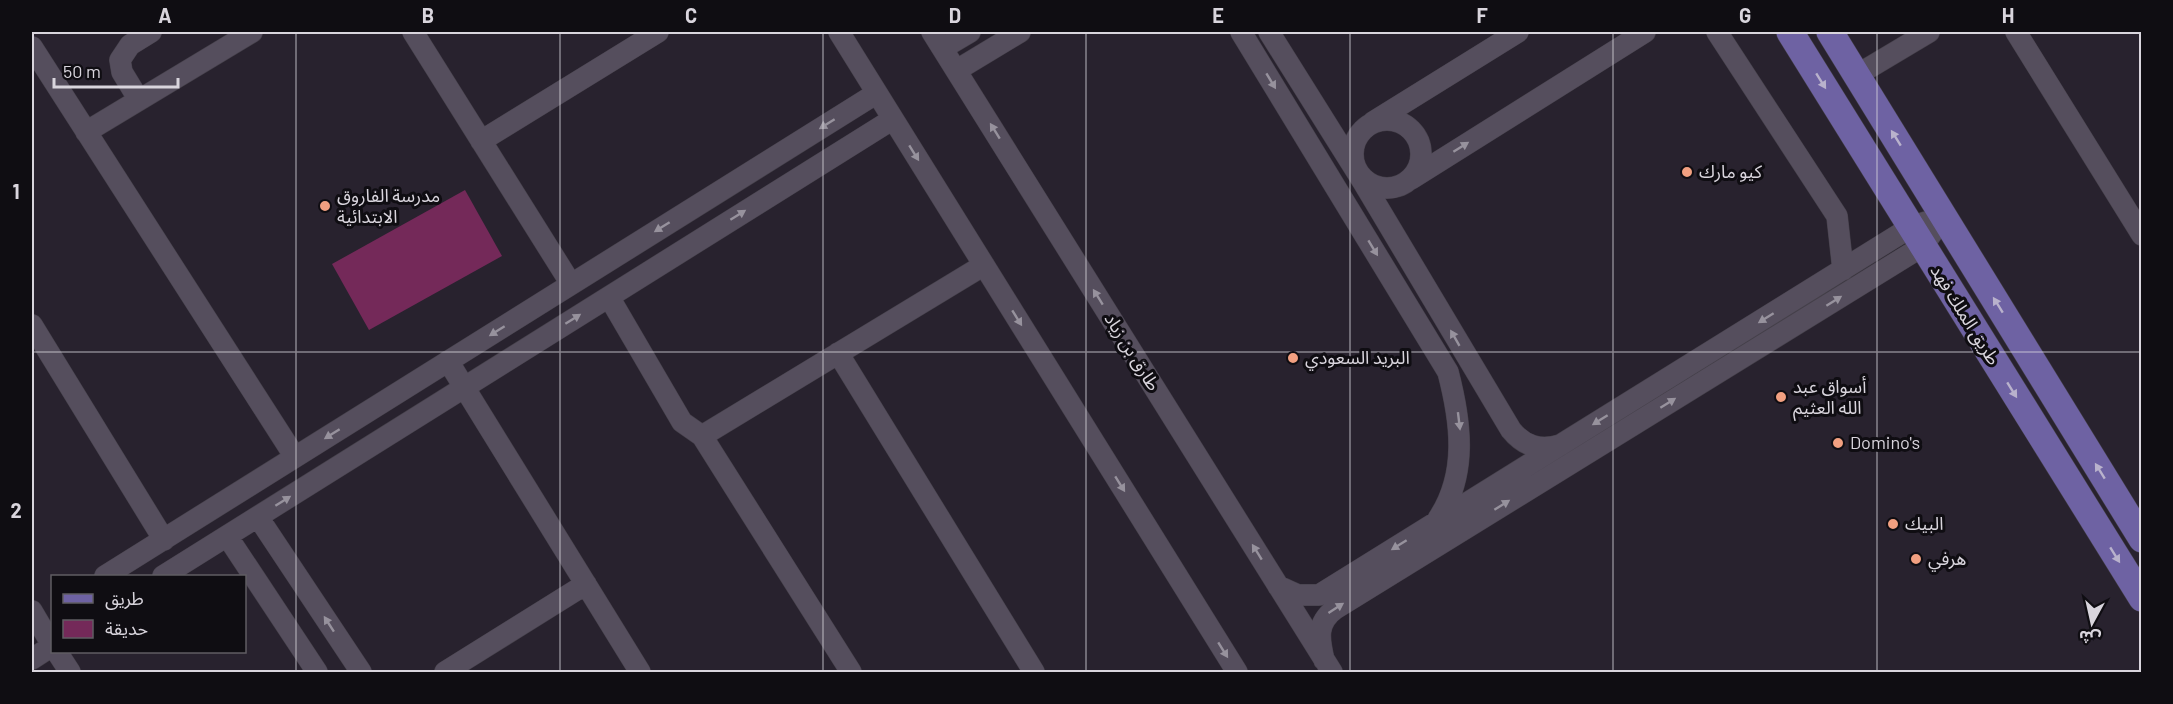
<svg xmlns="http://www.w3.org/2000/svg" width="2173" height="704" font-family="Barlow,'Noto Sans Arabic',sans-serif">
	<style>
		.green { fill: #742959 }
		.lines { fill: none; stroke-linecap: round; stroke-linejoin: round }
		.minor-casing { stroke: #45404a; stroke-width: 22 }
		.major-casing { stroke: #45404a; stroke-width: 28 }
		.minor { stroke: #554e5d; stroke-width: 21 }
		.major { stroke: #6e62a3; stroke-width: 27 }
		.oneway { fill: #97929d }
		.oneway2 { fill: #b9b2cc }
		.grid { fill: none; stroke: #d9d5dd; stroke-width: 1.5; stroke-opacity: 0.55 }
		.poi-dot { fill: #f2a081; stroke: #0f0d12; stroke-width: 2 }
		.labels { text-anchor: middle; stroke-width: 6; stroke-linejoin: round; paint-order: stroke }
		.poi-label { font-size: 18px; fill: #d9d5dd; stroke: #0f0d12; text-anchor: start }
		.street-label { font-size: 18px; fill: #d9d5dd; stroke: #0f0d12 }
		.neatline { fill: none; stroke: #d9d5dd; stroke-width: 2 }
		.grid-label { font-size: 20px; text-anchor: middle; font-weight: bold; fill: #d9d5dd }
	</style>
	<rect width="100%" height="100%" fill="#28222e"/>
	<!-- green -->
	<path class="green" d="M465,190L502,256L369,330L332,264Z"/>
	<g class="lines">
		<defs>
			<path id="minor" d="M413,32L571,284
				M839,32L1237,672
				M932,32L1332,672
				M1241,32L1448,372C1461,422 1468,474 1438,519
				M1269,32L1363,182L1511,430C1524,446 1540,451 1560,445
				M1717,32L1837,216L1843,270
				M2016,32L2142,235
				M32,47L295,457
				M943,48L970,32
				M957,70L1020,32
				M1857,75L1929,32
				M139,100L122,72L120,60L130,45L151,32
				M1353 154a34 34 0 1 1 68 0a34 34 0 1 1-68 0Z
				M1373,122L1518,32
				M86,132L252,32
				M481,141L658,32
				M1411,179L1645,32
				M609,297L682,422L702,436
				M32,325L164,540
				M838,353L1034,672
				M448,361L640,672
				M258,517L361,672
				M227,536L317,672
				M105,576L877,93
				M163,576L893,119
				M1278,586L1298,595H1319L1911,227L1926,222
				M32,611L52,645
				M57,652L70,672
				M32,659L52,646
				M1324,660C1319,639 1316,623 1335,609L1923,246L1944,216
				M445,672L586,584
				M851,672L702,436L984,265"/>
			<path id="major" d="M1790,32L2142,598
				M1830,32L2142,539"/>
		</defs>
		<!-- minor casing -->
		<use href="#minor" class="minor-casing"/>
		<!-- major casing -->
		<use href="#major" class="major-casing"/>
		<!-- minor -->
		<use href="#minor" class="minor"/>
		<!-- major -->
		<use href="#major" class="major"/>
	</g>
	<!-- one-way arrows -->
	<defs><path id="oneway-solid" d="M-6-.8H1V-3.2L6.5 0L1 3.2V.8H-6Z" transform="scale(1.5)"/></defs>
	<g class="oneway">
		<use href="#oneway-solid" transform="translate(1271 81) rotate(59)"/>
		<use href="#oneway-solid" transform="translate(827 124) rotate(148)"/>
		<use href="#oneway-solid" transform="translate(995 131) rotate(-122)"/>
		<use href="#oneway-solid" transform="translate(1461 147) rotate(-32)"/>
		<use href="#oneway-solid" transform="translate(914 153) rotate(58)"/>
		<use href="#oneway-solid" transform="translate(738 215) rotate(-32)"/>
		<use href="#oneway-solid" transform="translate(662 227) rotate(148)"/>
		<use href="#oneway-solid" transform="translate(1373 248) rotate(59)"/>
		<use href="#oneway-solid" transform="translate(1098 297) rotate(-122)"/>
		<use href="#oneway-solid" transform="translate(1834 301) rotate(-32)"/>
		<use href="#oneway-solid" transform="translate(1017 318) rotate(58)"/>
		<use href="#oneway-solid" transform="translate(1766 318) rotate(148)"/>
		<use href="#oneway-solid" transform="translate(573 319) rotate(-32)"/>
		<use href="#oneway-solid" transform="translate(497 331) rotate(148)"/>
		<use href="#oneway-solid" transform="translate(1455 338) rotate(-120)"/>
		<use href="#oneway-solid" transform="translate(1668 403) rotate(-32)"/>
		<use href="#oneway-solid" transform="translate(1600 420) rotate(148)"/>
		<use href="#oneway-solid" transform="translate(1459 421) rotate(83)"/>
		<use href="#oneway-solid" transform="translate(332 434) rotate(148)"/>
		<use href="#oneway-solid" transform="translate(1120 484) rotate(58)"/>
		<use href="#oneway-solid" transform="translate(283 501) rotate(-32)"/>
		<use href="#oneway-solid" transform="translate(1502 505) rotate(-32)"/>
		<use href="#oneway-solid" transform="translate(1399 545) rotate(148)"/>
		<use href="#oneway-solid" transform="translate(1257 552) rotate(-122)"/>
		<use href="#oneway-solid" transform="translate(1336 608) rotate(-33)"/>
		<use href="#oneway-solid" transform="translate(329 624) rotate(-123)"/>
		<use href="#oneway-solid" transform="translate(1223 650) rotate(58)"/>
	</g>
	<g class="oneway2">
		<use href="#oneway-solid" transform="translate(1821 81) rotate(58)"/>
		<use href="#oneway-solid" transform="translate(1896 138) rotate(-122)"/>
		<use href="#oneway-solid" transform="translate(1998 305) rotate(-122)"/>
		<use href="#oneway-solid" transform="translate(2012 390) rotate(58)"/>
		<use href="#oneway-solid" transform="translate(2100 471) rotate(-122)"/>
		<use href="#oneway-solid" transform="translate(2115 555) rotate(58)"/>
	</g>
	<!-- grid -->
	<path class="grid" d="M296,32V672M560,32V672M823,32V672M1086,32V672M1350,32V672M1613,32V672M1877,32V672M32,352H2142"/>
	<!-- markers -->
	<g class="poi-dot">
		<circle cx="1687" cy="172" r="6"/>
		<circle cx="325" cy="206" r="6"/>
		<circle cx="1293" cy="358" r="6"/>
		<circle cx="1781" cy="397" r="6"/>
		<circle cx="1838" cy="443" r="6"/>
		<circle cx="1893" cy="524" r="6"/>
		<circle cx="1916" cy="559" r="6"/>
	</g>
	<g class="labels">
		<!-- poi labels -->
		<g class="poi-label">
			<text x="1699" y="178">كيو مارك</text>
			<text x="337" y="202">مدرسة الفاروق<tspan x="337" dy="21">الابتدائية</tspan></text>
			<text x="1305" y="364">البريد السعودي</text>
			<text x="1793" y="393">أسواق عبد<tspan x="1793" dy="21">الله العثيم</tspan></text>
			<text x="1850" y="449">Domino's</text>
			<text x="1905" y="530">البيك</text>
			<text x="1928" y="565">هرفي</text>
		</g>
		<!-- street labels -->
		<g class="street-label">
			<text transform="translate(1965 315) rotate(58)" y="6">طريق الملك فهد</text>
			<text transform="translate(1132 352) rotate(58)" y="6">طارق بن زياد</text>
		</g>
	</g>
	<!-- border -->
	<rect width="2173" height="704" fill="none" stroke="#0f0d12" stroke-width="66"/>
	<!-- legend -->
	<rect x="51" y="575" width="195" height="78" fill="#0f0d12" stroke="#605d63" stroke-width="1.5"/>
	<rect x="63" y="594" width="30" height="9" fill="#6e62a3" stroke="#605d63" stroke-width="1.5"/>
	<text x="105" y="605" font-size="18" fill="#d9d5dd">طريق</text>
	<rect x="63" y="620" width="30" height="18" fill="#742959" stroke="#605d63" stroke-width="1.5"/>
	<text x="105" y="635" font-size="18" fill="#d9d5dd">حديقة</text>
	<!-- north arrow -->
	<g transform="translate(2092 623) rotate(188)" stroke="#0f0d12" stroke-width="4.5" paint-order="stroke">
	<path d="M0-4.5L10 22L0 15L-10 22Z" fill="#d9d5dd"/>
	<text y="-9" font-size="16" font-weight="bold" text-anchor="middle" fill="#d9d5dd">ش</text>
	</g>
	<!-- scale -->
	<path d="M54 78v9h124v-9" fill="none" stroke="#d9d5dd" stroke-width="3"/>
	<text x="63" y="78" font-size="18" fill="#d9d5dd" stroke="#0f0d12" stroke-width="4.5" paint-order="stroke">50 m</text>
	<rect x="33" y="33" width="2107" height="638" class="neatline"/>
	<g class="grid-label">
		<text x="165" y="23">A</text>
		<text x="428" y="23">B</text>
		<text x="691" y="23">C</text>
		<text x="955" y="23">D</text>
		<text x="1218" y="23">E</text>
		<text x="1482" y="23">F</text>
		<text x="1745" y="23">G</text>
		<text x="2008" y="23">H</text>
		<text x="16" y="199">1</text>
		<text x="16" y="518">2</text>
	</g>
</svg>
